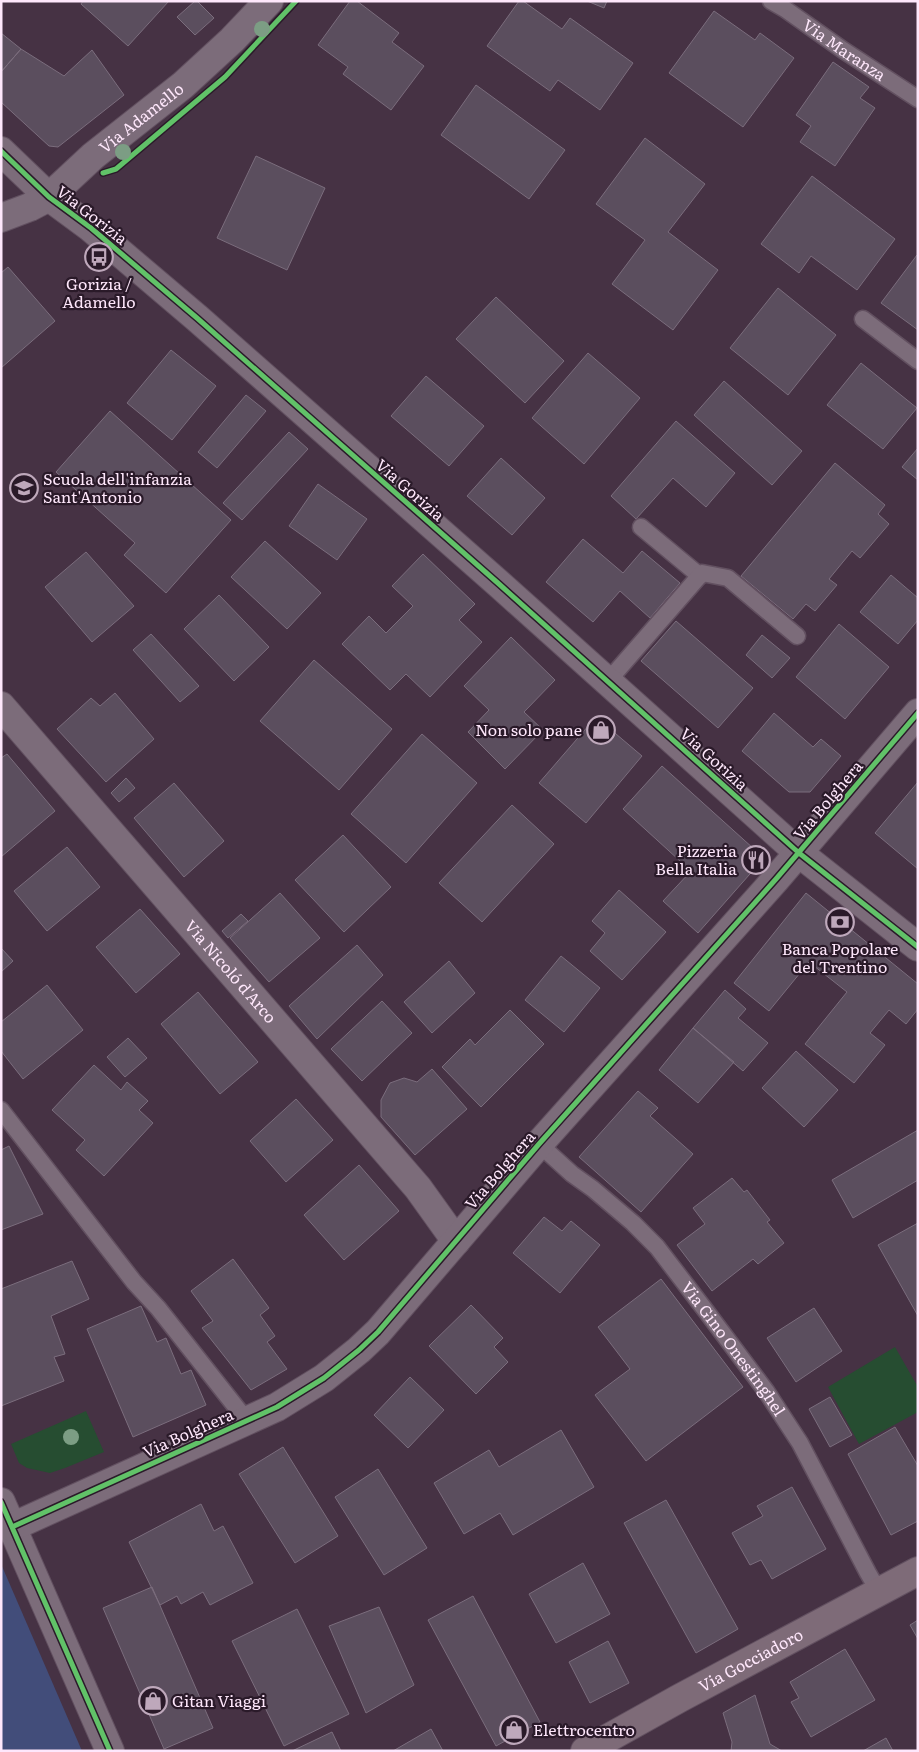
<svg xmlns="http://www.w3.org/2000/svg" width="919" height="1752" font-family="Literata,serif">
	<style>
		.green { fill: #264d31 }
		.water { fill: #424d7a }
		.building { fill: #5b4e5e; stroke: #7b6d7d }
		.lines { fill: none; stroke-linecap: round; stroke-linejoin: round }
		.lane-casing { stroke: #625060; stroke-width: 19 }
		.street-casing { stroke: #625060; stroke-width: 30 }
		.secondary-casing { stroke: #625060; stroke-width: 30 }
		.lane { stroke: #7c6c7a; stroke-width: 16 }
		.street { stroke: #7c6c7a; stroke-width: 28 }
		.secondary { stroke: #7e6b78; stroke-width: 28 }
		.cycleway-casing { stroke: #2a1a29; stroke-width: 8 }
		.cycleway { stroke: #61c268; stroke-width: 5 }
		.tree { fill: #7c9d84 }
		.labels { text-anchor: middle; stroke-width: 4.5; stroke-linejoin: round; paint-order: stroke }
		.street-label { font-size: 16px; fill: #fee7fb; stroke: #2a1a29 }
		.poi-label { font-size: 16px; fill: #fee7fb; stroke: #2a1a29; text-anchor: start }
	</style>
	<rect width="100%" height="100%" fill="#463244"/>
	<!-- green -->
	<path class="green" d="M895,1347L918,1387V1412L859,1444L828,1387Z
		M86,1411L104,1452L65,1468L50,1473L27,1468L19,1463L11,1444Z"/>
	<!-- water -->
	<path class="water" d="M1,1564L82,1751H1Z"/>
	<!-- building -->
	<path class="building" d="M83,1H169L128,46L81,4Z
		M195,1H197L214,18L195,35L177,17Z
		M350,1H357L399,33L392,42L424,66L391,110L343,74L348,67L318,45Z
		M519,1H523L562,29L570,18L633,63L600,110L558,80L550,91L487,46Z
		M587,1H607L604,8Z
		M714,11L755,40L760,33L794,58L743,127L669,73Z
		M1,33L21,49L1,72Z
		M21,49L64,76L92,50L124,95L58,147L49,146L1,102V72Z
		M833,62L869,87L860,98L875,108L835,166L800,142L811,126L796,115Z
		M476,85L565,150L529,199L441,135Z
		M645,138L705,184L668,232L718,270L673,330L612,284L645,240L596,204Z
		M256,156L325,188L287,270L217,238Z
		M812,176L895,239L857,290L811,256L799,273L761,244Z
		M917,255H918V330L881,303Z
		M8,267L55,321L1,368V273Z
		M778,288L836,335L788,395L730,348Z
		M496,297L564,361L525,403L456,339Z
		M171,350L216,386L172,440L127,403Z
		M588,353L640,398L584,464L532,418Z
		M861,363L917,408L883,449L827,405Z
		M426,376L484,426L449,466L391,416Z
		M724,381L802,451L772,485L694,415Z
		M246,395L266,411L217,468L198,452Z
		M110,411L231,520L166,593L124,555L135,543L56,472Z
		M676,421L735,473L706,507L673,478L636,519L611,496Z
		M289,432L308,449L242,520L223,503Z
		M918,448V480L902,467Z
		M501,458L545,498L512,535L467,496Z
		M835,463L885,505L878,514L889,524L860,558L852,551L829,579L837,585L815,611L806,604L793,619L741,576Z
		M318,484L367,519L337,560L289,526Z
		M583,539L623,573L642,551L680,583L650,618L620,591L593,622L546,582Z
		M265,541L321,593L287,629L231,577Z
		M86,552L134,606L92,642L45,587Z
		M423,554L475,604L459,620L482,642L430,697L406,674L390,690L342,644L369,616L386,633L413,606L392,586Z
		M891,575L918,598V620L898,644L860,612Z
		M219,595L269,647L234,681L184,629Z
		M676,621L753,688L718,728L641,661Z
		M839,624L889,667L845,719L796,677Z
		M151,634L199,686L180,702L133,650Z
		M762,635L790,658L772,678L746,655Z
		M511,637L555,680L524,712L543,730L505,769L468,732L489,710L464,686Z
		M314,660L392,729L339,790L260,721Z
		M115,693L154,739L106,782L57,729L91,698L100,706Z
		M774,713L813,747L821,739L841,756L810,792H789L742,751Z
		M596,717L642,756L586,823L539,783Z
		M422,734L477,783L406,863L351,814Z
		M7,754L55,811L1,857V758Z
		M662,766L764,858L698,933L663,901L691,871L623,809Z
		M126,778L135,788L119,802L111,793Z
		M918,782V869L875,833Z
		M174,783L224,841L184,877L134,818Z
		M512,805L554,844L482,922L439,883Z
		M343,835L391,887L344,932L295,880Z
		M67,847L100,887L47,931L14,891Z
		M619,890L666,932L622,980L590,951L605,933L592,921Z
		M280,893L320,938L269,982L230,938Z
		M806,893L918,984V1009L906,1024L889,1010L870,1033L885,1045L854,1083L805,1044L847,992L809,962L769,1011L734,983Z
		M140,909L180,954L136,993L96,947Z
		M241,914L248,921L228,938L222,931Z
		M357,945L383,975L317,1039L289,1006Z
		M1,948L13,961L1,972Z
		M561,956L600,988L564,1032L525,1000Z
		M449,961L475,993L432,1033L404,1002Z
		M47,985L83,1030L23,1079L1,1051V1022Z
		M725,990L746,1009L738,1018L768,1043L743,1071L693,1028Z
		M198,992L258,1062L220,1094L161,1024Z
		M382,1001L412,1033L362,1081L331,1049Z
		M510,1010L544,1044L481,1107L442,1067L470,1039L475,1045Z
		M693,1028L734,1062L698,1103L659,1070Z
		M128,1038L147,1058L125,1077L107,1057Z
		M796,1051L838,1090L804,1127L762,1088Z
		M94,1065L121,1090L127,1082L148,1101L139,1110L153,1123L104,1176L76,1150L85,1140L52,1110Z
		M432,1069L467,1109L415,1155L381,1117V1100L390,1083L404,1078L417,1082Z
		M638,1091L658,1108L650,1116L693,1154L641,1212L579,1157Z
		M296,1099L333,1140L286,1182L250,1141Z
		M918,1130V1180L853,1218L832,1180Z
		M9,1146L43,1214L1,1230V1150Z
		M359,1165L399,1211L344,1260L304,1215Z
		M732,1178L744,1192L747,1190L770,1220L767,1222L784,1243L758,1264L753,1259L712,1291L677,1245L705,1224L693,1208Z
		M544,1217L562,1231L571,1221L600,1245L560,1293L513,1253Z
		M918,1223V1316L878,1245Z
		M233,1259L269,1308L260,1315L275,1336L267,1342L287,1369L251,1390L202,1328L213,1321L191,1291Z
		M72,1261L89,1299L51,1316L65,1354L54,1357L64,1381L1,1406V1289Z
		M661,1279L743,1387L646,1461L595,1395L630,1369L598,1327Z
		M471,1305L503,1338L494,1347L508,1362L476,1394L429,1346Z
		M141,1306L157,1342L166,1338L181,1374L191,1370L206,1405L133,1437L87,1329Z
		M814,1308L842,1351L796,1382L767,1338Z
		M410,1377L444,1410L408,1448L374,1415Z
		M830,1397L852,1435L830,1447L809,1409Z
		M895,1427L918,1466V1521L891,1535L848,1454Z
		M561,1430L594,1487L513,1535L500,1513L464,1534L434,1483L489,1450L499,1467Z
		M283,1447L338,1536L295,1563L239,1474Z
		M378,1469L427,1548L384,1575L335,1497Z
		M792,1487L826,1549L772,1579L761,1560L750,1565L732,1533L763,1516L757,1506Z
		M666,1500L738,1629L696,1653L624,1523Z
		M201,1504L214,1531L223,1526L253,1583L210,1605L203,1592L181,1604L177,1596L160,1605L129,1542Z
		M583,1563L610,1614L556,1643L529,1594Z
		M152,1587L213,1728L164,1749L103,1608Z
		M473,1596L540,1722L496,1746L428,1620Z
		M379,1607L414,1685L366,1713L329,1626Z
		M297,1609L349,1714L284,1746L232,1641Z
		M918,1620V1639L910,1625Z
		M608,1641L629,1683L590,1703L569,1662Z
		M845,1649L875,1700L811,1737L791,1702L799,1698L790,1682Z
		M755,1695L770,1744L782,1751H731L732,1742L723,1713Z
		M431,1729L443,1751H393Z
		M332,1732L341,1751H292Z
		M886,1738L893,1751H863Z"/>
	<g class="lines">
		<defs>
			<g id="lane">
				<path id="s1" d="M771,1L785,9L843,50L918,99"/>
				<path d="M863,319L918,361"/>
				<path d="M641,527L700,576"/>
				<path d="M608,681L702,573L728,578L797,636"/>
				<path d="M1,1110L134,1282L158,1308L247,1421"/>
				<path id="s2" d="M539,1144L572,1174L593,1189L633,1223L657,1247L706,1311L766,1391L800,1443L868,1573L879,1592"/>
			</g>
			<g id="street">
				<path d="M1,151L49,197L91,228L197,318L499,584L799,853L918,947"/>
				<path id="s3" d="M1,218L30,207L49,197L93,156L183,85L232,40L269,1"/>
				<path id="s4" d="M1,706L418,1188L456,1241"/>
				<path d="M1,1502L110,1751"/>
				<path d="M12,1527L277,1407L324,1378L359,1350L378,1332L539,1144L776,879L918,713"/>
			</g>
			<g id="secondary">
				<path id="s5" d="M585,1751L680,1698L918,1571"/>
			</g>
		</defs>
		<!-- lane casing -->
		<use href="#lane" class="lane-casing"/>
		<!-- street casing -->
		<use href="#street" class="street-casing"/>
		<!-- secondary casing -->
		<use href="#secondary" class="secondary-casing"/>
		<!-- lane -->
		<use href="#lane" class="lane"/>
		<!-- street -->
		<use href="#street" class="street"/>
		<!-- secondary -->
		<use href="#secondary" class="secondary"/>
		<defs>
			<path id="cycleway" d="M1,151L49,197L91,228L197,318L499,584L799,853L918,947
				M103,173L116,169L225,77L296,1
				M1,1502L110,1751
				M12,1527L277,1407L324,1378L359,1350L378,1332L539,1144L776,879L918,713"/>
		</defs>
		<!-- cycleway casing -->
		<use href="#cycleway" class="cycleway-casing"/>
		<!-- cycleway -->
		<use href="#cycleway" class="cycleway"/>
	</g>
	<!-- trees -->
	<g class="tree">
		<circle cx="262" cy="29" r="8"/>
		<circle cx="123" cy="152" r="8"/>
		<circle cx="71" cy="1437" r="8"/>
	</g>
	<!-- icons -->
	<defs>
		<symbol id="bus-ring" viewBox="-11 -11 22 22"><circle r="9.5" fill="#2a1a29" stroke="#bea8bb" stroke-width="1.5"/><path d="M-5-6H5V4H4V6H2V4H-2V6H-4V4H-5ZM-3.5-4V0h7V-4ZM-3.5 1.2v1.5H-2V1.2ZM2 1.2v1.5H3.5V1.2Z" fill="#bea8bb"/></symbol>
		<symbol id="school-ring" viewBox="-11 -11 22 22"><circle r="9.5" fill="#2a1a29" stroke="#bea8bb" stroke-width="1.5"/><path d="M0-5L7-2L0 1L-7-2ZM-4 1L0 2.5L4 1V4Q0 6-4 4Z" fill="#bea8bb"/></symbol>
		<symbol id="shop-ring" viewBox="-11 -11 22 22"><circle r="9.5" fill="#2a1a29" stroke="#bea8bb" stroke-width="1.5"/><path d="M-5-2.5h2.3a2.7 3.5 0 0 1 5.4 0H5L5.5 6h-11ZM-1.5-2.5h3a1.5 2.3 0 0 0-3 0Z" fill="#bea8bb"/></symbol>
		<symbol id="restaurant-ring" viewBox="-11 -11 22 22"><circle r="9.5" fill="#2a1a29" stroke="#bea8bb" stroke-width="1.5"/><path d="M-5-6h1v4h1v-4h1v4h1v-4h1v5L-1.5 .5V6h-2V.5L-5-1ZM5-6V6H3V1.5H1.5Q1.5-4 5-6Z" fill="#bea8bb"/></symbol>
		<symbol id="bank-ring" viewBox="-11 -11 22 22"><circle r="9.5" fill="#2a1a29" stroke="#bea8bb" stroke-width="1.5"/><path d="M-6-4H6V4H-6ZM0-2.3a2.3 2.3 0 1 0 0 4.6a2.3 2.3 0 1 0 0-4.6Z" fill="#bea8bb"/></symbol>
	</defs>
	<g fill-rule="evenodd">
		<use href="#bus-ring" x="83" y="241" width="32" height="32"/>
		<use href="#school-ring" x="8" y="472" width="32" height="32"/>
		<use href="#shop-ring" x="585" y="714" width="32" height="32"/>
		<use href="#restaurant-ring" x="740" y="844" width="32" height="32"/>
		<use href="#bank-ring" x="824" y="906" width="32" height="32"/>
		<use href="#shop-ring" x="137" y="1685" width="32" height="32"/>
		<use href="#shop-ring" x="498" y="1714" width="32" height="32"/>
	</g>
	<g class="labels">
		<!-- street labels -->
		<g class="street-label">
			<text dy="6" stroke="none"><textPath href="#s1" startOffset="88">Via Maranza</textPath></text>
			<text dy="6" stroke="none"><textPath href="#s3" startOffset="174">Via Adamello</textPath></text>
			<text transform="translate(92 215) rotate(38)" y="6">Via Gorizia</text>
			<text transform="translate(410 490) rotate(41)" y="6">Via Gorizia</text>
			<text transform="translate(714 759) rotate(42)" y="6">Via Gorizia</text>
			<text transform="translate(828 800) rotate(-50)" y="6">Via Bolghera</text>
			<text dy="6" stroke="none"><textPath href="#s4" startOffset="351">Via Nicoló d'Arco</textPath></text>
			<text transform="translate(500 1170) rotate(-49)" y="6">Via Bolghera</text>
			<text dy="6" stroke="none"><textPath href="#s2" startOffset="284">Via Gino Onestinghel</textPath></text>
			<text transform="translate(188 1433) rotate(-24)" y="6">Via Bolghera</text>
			<text dy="6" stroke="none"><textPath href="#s5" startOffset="189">Via Gocciadoro</textPath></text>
		</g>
		<!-- poi labels -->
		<g class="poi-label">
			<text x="99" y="290" text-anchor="middle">Gorizia /<tspan x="99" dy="18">Adamello</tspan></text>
			<text x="43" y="485">Scuola dell'infanzia<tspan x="43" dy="18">Sant'Antonio</tspan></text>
			<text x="582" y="736" text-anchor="end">Non solo pane</text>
			<text x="737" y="857" text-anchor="end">Pizzeria<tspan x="737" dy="18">Bella Italia</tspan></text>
			<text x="840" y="955" text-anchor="middle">Banca Popolare<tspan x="840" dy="18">del Trentino</tspan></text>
			<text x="172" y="1707">Gitan Viaggi</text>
			<text x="533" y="1736">Elettrocentro</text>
		</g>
	</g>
	<!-- border -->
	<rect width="919" height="1752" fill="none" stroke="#fee7fb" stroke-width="5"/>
</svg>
